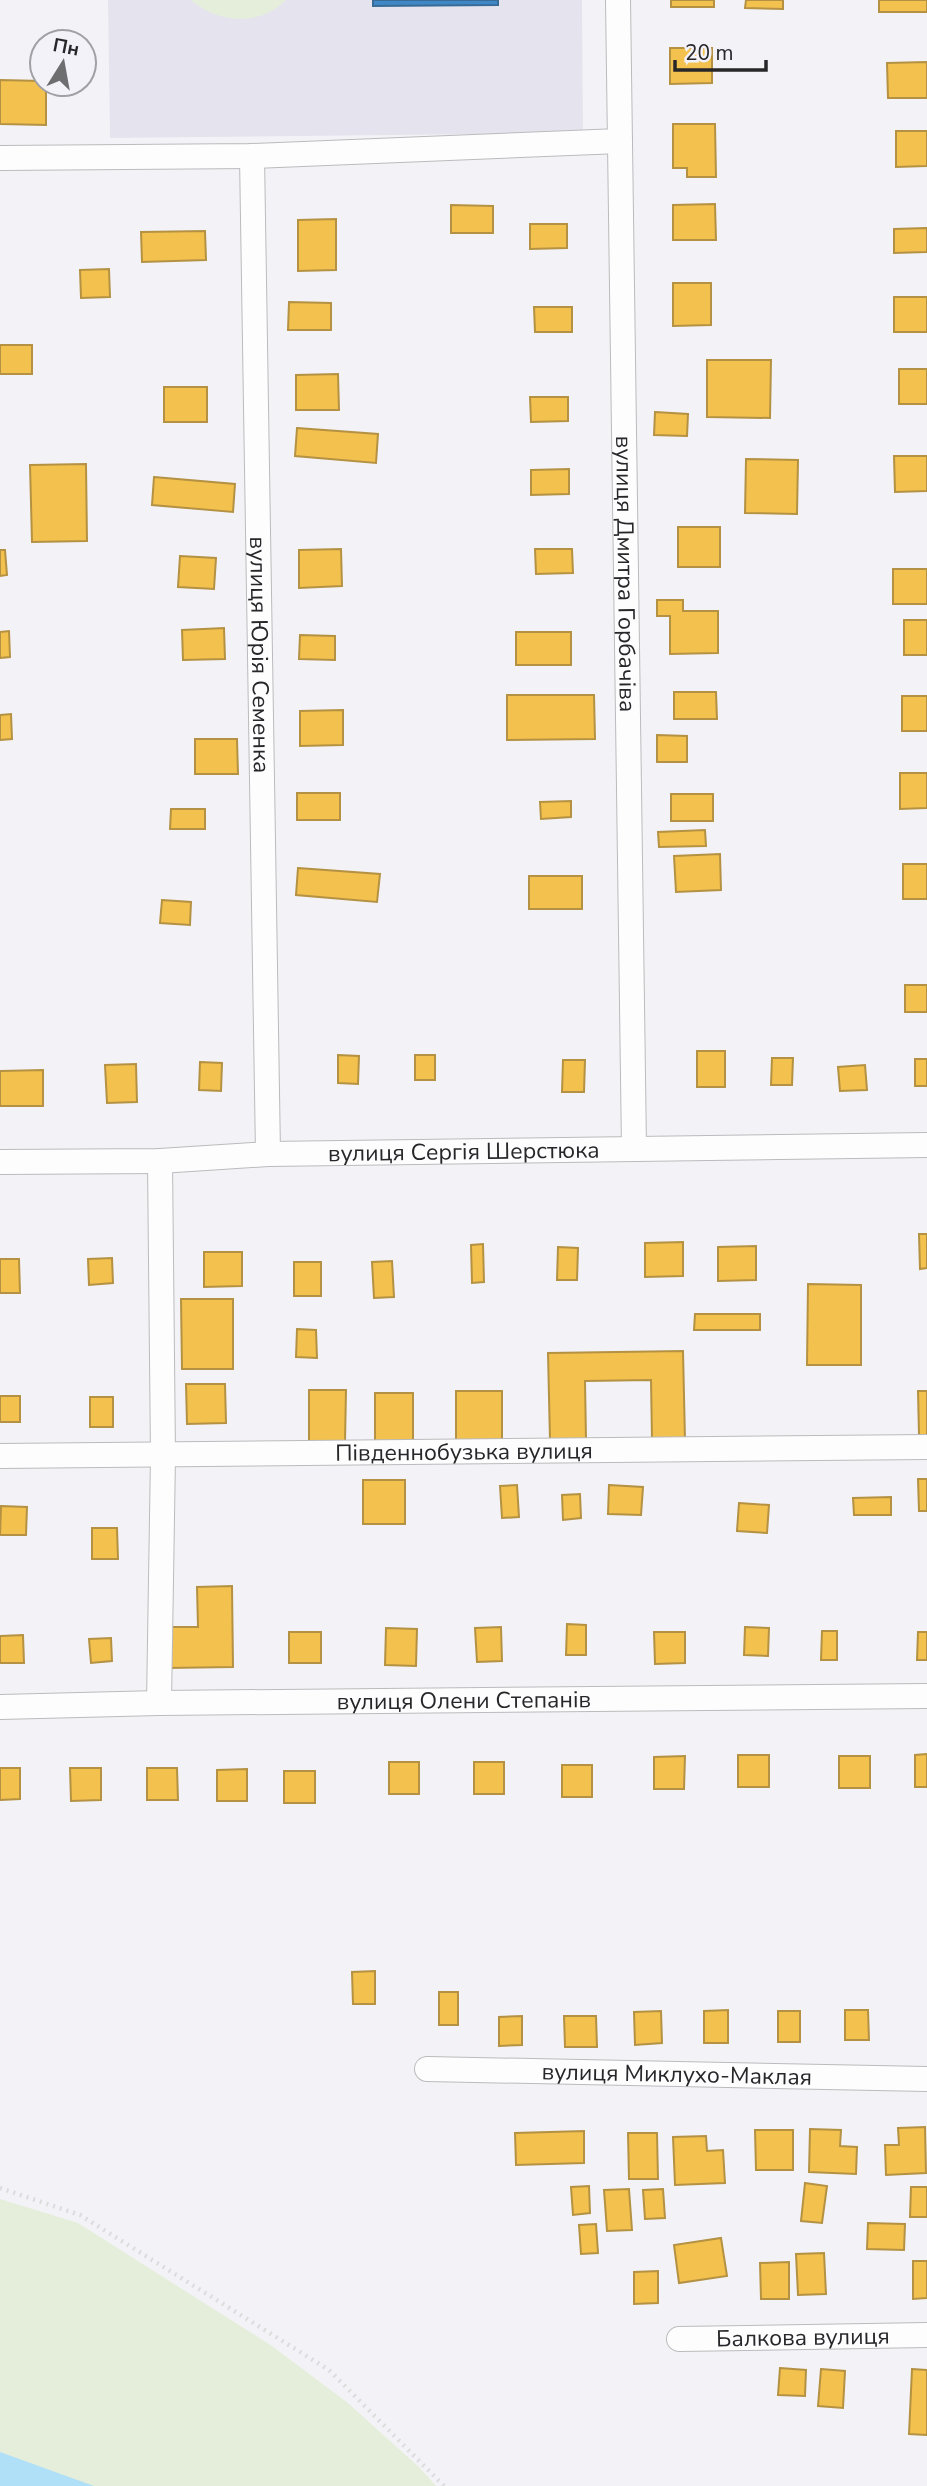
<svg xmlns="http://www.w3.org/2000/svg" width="927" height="2486" font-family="'Nunito Sans',sans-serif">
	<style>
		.built { fill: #e5e4ee }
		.green { fill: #e5eedb }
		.water { fill: #b0dff8 }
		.homes { fill: #f2c14e; stroke: #b59243; stroke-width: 2 }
		.schools { fill: #3f88c5; stroke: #386b96; stroke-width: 2 }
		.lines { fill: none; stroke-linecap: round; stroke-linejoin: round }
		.minor-casing { stroke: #bbbbbd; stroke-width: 26 }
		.path { stroke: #dcdcdd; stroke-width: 4.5; stroke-dasharray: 2 5; stroke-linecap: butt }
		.minor { stroke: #fdfdfe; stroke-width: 24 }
		.labels { text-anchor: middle; stroke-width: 7; stroke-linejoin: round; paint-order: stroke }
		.street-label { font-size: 23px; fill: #272629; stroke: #f2f2f8 }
	</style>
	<rect width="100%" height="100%" fill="#f3f3f7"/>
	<!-- built -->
	<path class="built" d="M108,0H582L583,133L110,138Z"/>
	<!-- green -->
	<path class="green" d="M191,0H286C260,26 219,24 191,0Z
		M0,2199L78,2223L272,2346L348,2403L420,2468L436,2486H0Z"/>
	<!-- water -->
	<path class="water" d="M0,2452L94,2486H0Z"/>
	<!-- homes -->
	<path class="homes" d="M671,0H714V7H671Z
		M746,0H783V9L745,8Z
		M879,0H927V12H879Z
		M670,48H712V83L670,84Z
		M927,62V98H888L887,63Z
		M0,80L42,81V84H46V125L0,124Z
		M673,124H715L716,177H687V168H673Z
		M896,131H927V166L896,167Z
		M715,204L716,240H673V205Z
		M451,205L493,206V233H451Z
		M336,219V270L298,271V220Z
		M530,224H567V248L530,249Z
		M927,228V252L894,253V229Z
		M205,231L206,260L142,262L141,232Z
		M109,269L110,297L81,298L80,270Z
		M673,283H711V325L673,326Z
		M894,297H927V332H894Z
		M289,302L331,303V330H288Z
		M534,307H572V332H535Z
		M0,345H32V374H0Z
		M707,360H771L770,418L707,417Z
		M899,369H927V404H899Z
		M338,374L339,410H296V375Z
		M164,387H207V422H164Z
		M530,397H568V421L531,422Z
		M655,412L688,414L687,436L654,435Z
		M297,428L378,434L376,463L295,456Z
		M894,456H927V491L895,492Z
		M746,459L798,460L797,514L745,513Z
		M86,464L87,541L32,542L30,465Z
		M569,469V494L531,495V470Z
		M154,477L235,484L233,512L152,505Z
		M678,527H720V567H678Z
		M341,549L342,586L299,588V550Z
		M535,549H572L573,573L536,574Z
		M0,550H5L7,575L0,576Z
		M180,556L216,558L214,589L178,587Z
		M893,569H927V604H893Z
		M657,600H683V611H718V653L670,654V616H657Z
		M904,620H927V655H904Z
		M224,628L225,659L183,660L182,630Z
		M9,631L10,657L0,658V632Z
		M516,632H571V665H516Z
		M300,635L335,636V660L299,659Z
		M674,692H716L717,719H674Z
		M507,695H594L595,739L507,740Z
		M902,696H927V731H902Z
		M343,710V745L300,746V711Z
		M11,714L12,739L0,740V715Z
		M657,735L687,736V762H657Z
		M195,739H237L238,774H195Z
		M900,773H927V808L900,809Z
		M297,793H340V820H297Z
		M671,794H713V821H671Z
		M571,801V817L541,819L540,802Z
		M171,809H205V829H170Z
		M705,830L706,846L659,847L658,832Z
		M720,854L721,890L676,892L674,856Z
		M903,864H927V899H903Z
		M298,868L380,874L377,902L296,895Z
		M529,876H582V909H529Z
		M162,900L191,902L190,925L160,923Z
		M905,985H927V1012H905Z
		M697,1051H725V1087H697Z
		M338,1055L359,1056L358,1084L338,1083Z
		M415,1055H435V1080H415Z
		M772,1058H793L792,1085H771Z
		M915,1059H927V1086H915Z
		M563,1060H585L584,1092H562Z
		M200,1062L222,1063L221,1091L199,1090Z
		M136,1064L137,1102L107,1103L105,1065Z
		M865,1065L867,1090L840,1091L838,1067Z
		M43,1070V1106H0V1071Z
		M919,1234H927V1268L920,1269Z
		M683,1242V1276L645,1277V1243Z
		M483,1244L484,1282L472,1283L471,1245Z
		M756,1246V1280L718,1281V1247Z
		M558,1247L578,1248L577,1280H557Z
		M204,1252H242V1286L204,1287Z
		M112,1258L113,1283L89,1285L88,1259Z
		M0,1259H19L20,1293H0Z
		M392,1261L394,1297L374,1298L372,1262Z
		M294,1262H321V1296H294Z
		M808,1284L861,1285V1365H807Z
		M181,1299H233V1369H182Z
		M695,1314H760V1330H694Z
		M297,1329L316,1330L317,1358L296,1357Z
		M683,1351L685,1440H652L651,1380L585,1381L586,1440H550L548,1353Z
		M186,1384H225L226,1423L187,1424Z
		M309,1390H346L345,1442H309Z
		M456,1391H502V1441L456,1442Z
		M918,1391H927V1435H919Z
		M375,1393H413V1444H375Z
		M0,1396H20V1422H0Z
		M90,1397H113V1427H90Z
		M918,1479H927V1511H919Z
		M363,1480H405V1524H363Z
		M517,1485L519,1517L502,1518L500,1486Z
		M609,1485L643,1487L641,1515L608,1514Z
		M580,1494L581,1518L563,1520L562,1495Z
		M891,1497V1515H854L853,1498Z
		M739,1503L769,1505L767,1533L737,1531Z
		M1,1506L27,1507L26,1535H0Z
		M92,1528H117L118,1559H92Z
		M232,1586L233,1667L167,1668L166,1627H198L197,1587Z
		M567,1624L586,1625V1655H566Z
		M501,1627L502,1661L477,1662L475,1628Z
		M745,1627L769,1628L768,1656L744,1655Z
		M386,1628L417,1629L416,1666L385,1665Z
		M822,1631H837V1660H821Z
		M289,1632H321V1663H289Z
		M654,1632H685V1663L655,1664Z
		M918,1632H927V1660H917Z
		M23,1635L24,1663H0V1636Z
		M111,1638L112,1661L91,1663L89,1639Z
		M927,1754V1787H915V1755Z
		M738,1755H769V1787H738Z
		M685,1756L684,1789H654V1757Z
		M839,1756H870V1788H839Z
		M389,1762H419V1794H389Z
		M474,1762H504V1794H474Z
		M562,1765H592V1797H562Z
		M0,1768H20V1799L0,1800Z
		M70,1768H101V1800L71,1801Z
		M147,1768H177L178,1800H147Z
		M247,1769V1801H217V1770Z
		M284,1771H315V1803H284Z
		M375,1971V2004H353L352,1972Z
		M439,1992H458V2025H439Z
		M728,2010V2043H704V2011Z
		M845,2010H868L869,2040H845Z
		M661,2011L662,2043L635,2045L634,2012Z
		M778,2011H800V2042H778Z
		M522,2016V2045L499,2046V2017Z
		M564,2016H596L597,2047H565Z
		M925,2127L926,2173L886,2175L885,2145H899L898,2128Z
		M810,2129L841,2130L840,2146L857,2147L856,2174L809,2172Z
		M755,2130H793V2170H756Z
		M584,2131V2163L516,2165L515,2133Z
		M628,2133H657L658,2179H629Z
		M706,2136L707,2151L723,2150L725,2183L675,2185L673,2137Z
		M805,2183L827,2186L822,2223L801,2221Z
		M589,2186L590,2213L573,2215L571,2187Z
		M911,2187H927V2217H910Z
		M629,2189L632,2230L607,2231L604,2190Z
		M663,2189L665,2218L645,2219L643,2190Z
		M868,2223L905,2224L904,2250L867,2249Z
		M596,2224L598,2253L581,2254L579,2225Z
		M721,2238L727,2276L679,2283L674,2245Z
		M824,2253L826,2294L798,2295L796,2254Z
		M913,2261H927V2298L913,2299Z
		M789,2262V2299H761L760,2263Z
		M658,2271V2303L634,2304V2272Z
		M780,2368L806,2370L805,2396L778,2395Z
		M821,2369L845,2371L843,2408L818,2406Z
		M912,2369L927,2370V2435L909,2434Z"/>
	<!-- schools -->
	<path class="schools" d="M373,0H498V5L373,6Z"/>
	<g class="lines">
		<defs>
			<g id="minor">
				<path id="s1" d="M618,0L634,1148"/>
				<path id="s2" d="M252,156L268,1154"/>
				<path d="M0,158L252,156L620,141"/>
				<path id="s3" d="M0,1162L160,1161L268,1154L927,1145"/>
				<path id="s4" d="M0,1456L927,1447"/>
				<path d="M159,1703L163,1456L160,1161"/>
				<path id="s5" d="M0,1707L159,1703L927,1696"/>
				<path id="s6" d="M427,2069L927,2079"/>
				<path id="s7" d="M679,2339L927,2335"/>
			</g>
		</defs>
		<!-- minor casing -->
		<use href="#minor" class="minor-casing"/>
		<!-- path -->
		<path class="path" d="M0,2188L80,2215L329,2370L444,2486"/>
		<!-- minor -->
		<use href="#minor" class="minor"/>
	</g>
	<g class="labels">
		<!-- street labels -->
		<g class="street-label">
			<text dy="8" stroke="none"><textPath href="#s1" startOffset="574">вулиця Дмитра Горбачіва</textPath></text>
			<text dy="8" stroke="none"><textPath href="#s2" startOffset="499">вулиця Юрія Семенка</textPath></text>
			<text dy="8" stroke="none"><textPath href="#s3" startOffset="464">вулиця Сергія Шерстюка</textPath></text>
			<text dy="8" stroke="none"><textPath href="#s4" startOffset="464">Південнобузька вулиця</textPath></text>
			<text dy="8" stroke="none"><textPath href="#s5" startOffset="464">вулиця Олени Степанів</textPath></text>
			<text dy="8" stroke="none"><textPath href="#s6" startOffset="250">вулиця Миклухо-Маклая</textPath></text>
			<text dy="8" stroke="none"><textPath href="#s7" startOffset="124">Балкова вулиця</textPath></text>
		</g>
	</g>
	<!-- north arrow -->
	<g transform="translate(63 63) rotate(11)"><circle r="33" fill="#f2f2f8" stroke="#a1a0a5" stroke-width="2"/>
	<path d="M0-5L12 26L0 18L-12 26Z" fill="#6e6e71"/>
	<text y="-10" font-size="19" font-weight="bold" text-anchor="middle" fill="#272629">Пн</text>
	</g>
	<!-- scale -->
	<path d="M675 60v10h91v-10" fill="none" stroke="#272629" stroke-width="3.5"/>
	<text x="685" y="60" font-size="21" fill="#272629" stroke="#f2f2f8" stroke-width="5" paint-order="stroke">20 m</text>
</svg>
